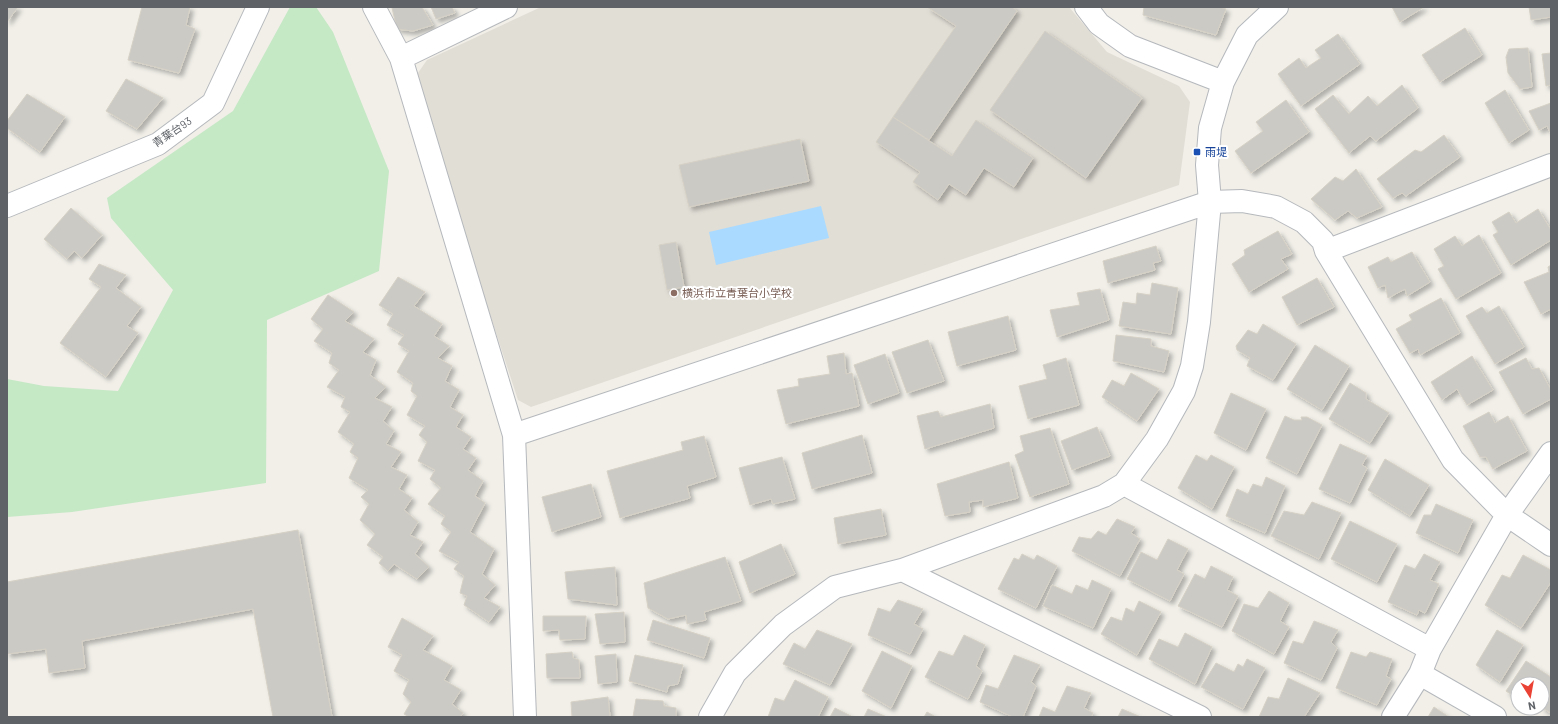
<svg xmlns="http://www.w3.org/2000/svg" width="1558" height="724" font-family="Barlow,'Noto Sans JP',sans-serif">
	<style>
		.education { fill: #e1ded6 }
		.green { fill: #c5e8c5 }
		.water { fill: #aadaff }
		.building { fill: #cccac5; stroke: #d6d1c6; filter: url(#shadow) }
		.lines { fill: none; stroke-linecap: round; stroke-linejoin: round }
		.minor-casing { stroke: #b5b8bc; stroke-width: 24 }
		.minor { stroke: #fff; stroke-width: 22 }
		.transit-dot { fill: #1a4fb4; stroke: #fff; stroke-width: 1.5 }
		.education-dot { fill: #8d6e63; stroke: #fff; stroke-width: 1.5 }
		.labels { text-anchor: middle; stroke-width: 4; stroke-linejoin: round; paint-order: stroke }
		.street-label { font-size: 11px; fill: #5f6368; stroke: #fff }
		.transit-label { font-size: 11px; fill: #164399; stroke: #fff; text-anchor: start }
		.education-label { font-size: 11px; fill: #785e54; stroke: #fff; text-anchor: start }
	</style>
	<defs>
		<filter id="shadow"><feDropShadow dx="3.5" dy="3.5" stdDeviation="2" flood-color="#0004"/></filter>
	</defs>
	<rect width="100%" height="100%" fill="#f1efe8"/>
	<!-- education -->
	<path class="education" d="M541,7H1069L1107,52L1179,86L1190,102L1179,185L531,407L518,400L413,80L427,60Z"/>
	<!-- green -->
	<path class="green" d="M290,7H316L333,32L389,171L379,271L267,320L266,483L72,512L7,517V379L44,386L118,391L173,290L111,218L107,198L233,111Z"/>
	<!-- water -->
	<path class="water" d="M821,206L829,238L716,265L709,232Z"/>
	<!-- building -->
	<path class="building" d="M7,7H18L7,22Z
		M142,7H190L186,25L195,29L179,73L128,60Z
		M394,7H422L433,25L413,31L397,29L392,8Z
		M431,7H452L455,13L436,19Z
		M927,7H1012L1017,11L929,140L893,117L956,26Z
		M1144,7H1220L1226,9L1216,35L1143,15Z
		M1392,7H1424L1400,22Z
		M1529,7H1551V17L1531,20Z
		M1465,28L1482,55L1440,82L1422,55Z
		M1045,31L1142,98L1086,178L990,110Z
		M1338,34L1360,64L1301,106L1278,74L1299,58L1306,68L1321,58L1315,50Z
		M1528,48L1532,87L1520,89L1508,73L1506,57L1509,49Z
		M1551,53V85L1546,86L1542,54Z
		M126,79L163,98L137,129L106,111Z
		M1402,85L1418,108L1376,141L1370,136L1349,153L1315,109L1333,95L1349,114L1368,96L1377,106Z
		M1505,90L1529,130L1509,143L1485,103Z
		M27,94L65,117L40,152L7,128V121Z
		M1286,100L1309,132L1251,173L1235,151L1263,131L1256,122Z
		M1551,103V134L1547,126L1539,130L1529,111Z
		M893,117L952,156L976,120L1033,158L1014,187L984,168L966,195L949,184L938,200L913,182L920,172L876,142Z
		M1444,135L1460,157L1406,196L1402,193L1393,198L1377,179L1415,150L1421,152Z
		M800,139L809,181L689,207L679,165Z
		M1356,169L1382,207L1357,218L1348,211L1335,220L1311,199L1335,177L1343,181Z
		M71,208L102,235L82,258L74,251L67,259L44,239Z
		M1538,209L1551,230V240L1511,265L1493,235L1498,232L1492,222L1509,212L1516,223Z
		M1278,231L1292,254L1281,259L1288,269L1249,292L1232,264L1245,255L1244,250Z
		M1479,235L1501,273L1456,299L1438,269L1444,266L1434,249L1455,236L1462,246Z
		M676,242L684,287L667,290L659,245Z
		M1156,246L1161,261L1153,263L1155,270L1108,283L1103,261Z
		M1412,252L1430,282L1407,296L1405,289L1388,298L1385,285L1378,288L1368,267L1388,257L1391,262Z
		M99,264L126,275L116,288L141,307L127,326L138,333L106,377L60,343L101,287L89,279Z
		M1551,265V309L1541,314L1524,282L1549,272L1548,267Z
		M398,277L425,292L414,306L442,324L434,336L449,346L438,358L452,366L445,381L459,390L450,407L463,415L456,427L471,437L463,449L476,458L468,470L483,481L475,496L485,503L470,532L494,549L482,574L495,585L484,598L500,607L489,622L464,605L467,596L460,593L464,576L454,569L459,562L439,551L451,532L441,524L445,516L428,504L441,488L430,479L435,470L418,461L427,442L419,435L425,426L407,415L417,396L411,391L413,383L397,372L409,351L398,344L404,335L387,325L393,314L379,305Z
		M1317,278L1334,307L1297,325L1282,297Z
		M1152,283L1178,288L1171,334L1119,326L1123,302L1136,304L1137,293L1150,295Z
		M1100,289L1109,320L1057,337L1050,310L1080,305L1077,293Z
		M328,295L354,312L345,321L374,339L363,352L376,360L370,375L386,387L375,398L392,407L383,421L394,431L386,444L401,452L391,467L407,475L399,489L412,498L404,510L418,522L410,535L423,542L415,554L429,567L417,579L394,564L388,571L379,563L383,557L367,545L375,534L360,520L369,504L361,497L368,490L349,478L358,458L350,452L354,444L338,432L350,412L341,407L345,397L327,387L339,370L329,363L332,353L314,341L323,329L311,319Z
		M1441,298L1460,333L1420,355L1418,349L1410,353L1396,329L1412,320L1409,315Z
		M1499,306L1524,347L1495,364L1466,316L1482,307L1487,313Z
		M1008,316L1016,350L957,366L948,332Z
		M1263,324L1296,344L1273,380L1247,366L1250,358L1237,350L1236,346L1248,330L1257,334Z
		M1116,335L1151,339V346L1169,351L1164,372L1113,361Z
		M928,340L944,381L907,393L892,352Z
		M1315,345L1349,366L1322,410L1287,389Z
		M844,353L846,374L852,373L859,406L786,424L777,390L799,386L798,379L830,374L827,356Z
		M885,354L899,393L868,404L854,365Z
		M1472,356L1493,390L1467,405L1457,389L1442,400L1431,382Z
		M1066,358L1079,405L1028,419L1019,386L1047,379L1043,365Z
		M1526,358L1532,369L1539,368L1551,390V399L1523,414L1499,372Z
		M1131,373L1159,389L1137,421L1102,397L1112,380L1124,386Z
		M1350,383L1366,393V399L1389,413L1370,443L1329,419Z
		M1231,393L1266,409L1246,450L1214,433Z
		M990,404L994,428L925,449L917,416L938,411L941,417Z
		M1489,412L1495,423L1508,416L1527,451L1493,469L1486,457H1480L1463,426Z
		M1285,416L1294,420H1302L1301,417H1307L1322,425L1297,474L1266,458Z
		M1097,427L1110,456L1072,470L1061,441Z
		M1050,428L1069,484L1030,497L1015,455L1024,451L1020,436Z
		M862,435L872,473L812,489L802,453Z
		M704,436L716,477L687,486L690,498L620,518L607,471L683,450L681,442Z
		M1340,444L1367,456L1362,465L1367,468L1350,503L1319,489Z
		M1196,455L1207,461L1211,455L1234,467L1212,509L1178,488Z
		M782,457L795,499L773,504L771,499L750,505L739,468Z
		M1385,459L1429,485L1410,516L1368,490Z
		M1009,462L1018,498L983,507V500L969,502L970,512L945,516L937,484Z
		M1266,477L1285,486L1265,533L1226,516L1237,489L1248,494L1253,484L1262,487Z
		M591,484L601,517L552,532L542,497Z
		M1312,502L1341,513L1319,559L1271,536L1284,511L1304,515Z
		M1436,504L1473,520L1458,553L1416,533L1424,515H1431Z
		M881,509L886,535L838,544L834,518Z
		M1117,519L1135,527L1131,533L1140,539L1120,576L1072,551L1079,537L1091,539L1098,531L1106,535Z
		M1350,521L1397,544L1377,582L1331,559Z
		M298,530L332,717H273L253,609L82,641L85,668L49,673L46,649L7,654V582Z
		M1168,539L1188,549L1177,570L1184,574L1170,601L1127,579L1141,552L1157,560Z
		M781,544L795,574L750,593L739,562Z
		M1022,554L1034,560L1037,555L1057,566L1036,608L998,589L1014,558L1019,560Z
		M1424,554L1440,562L1430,580L1439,584L1425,613L1419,610L1417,615L1388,602L1405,565L1415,569Z
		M1523,555L1551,570V582L1521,628L1485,605L1502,575L1510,578Z
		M725,557L741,601L704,612L706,620L687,624L686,615L668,619L648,608L644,583Z
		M1211,566L1233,577L1227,590L1238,596L1222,627L1178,606L1195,574L1205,579Z
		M615,567L617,605L568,599L565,572Z
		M1092,580L1111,589L1093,628L1043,606L1052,585L1072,594L1076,585L1088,590Z
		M1269,591L1289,603L1280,621L1289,627L1274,654L1232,631L1244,604L1258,608Z
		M898,600L923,609L914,624L923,629L910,654L868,635L878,608L890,612Z
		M1139,601L1161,612L1137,655L1101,634L1111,617L1122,621L1126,608L1134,612Z
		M624,612L625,642L600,644L595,614Z
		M543,616H586L585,639L560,640L559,630L543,631Z
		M402,618L433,636L423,650L452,666L444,680L461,690L452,704L463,713L460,717H409L404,714L411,702L403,694L409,680L394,671L402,655L388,647Z
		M653,620L710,638L704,658L647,640Z
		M1314,621L1338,630L1331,642L1337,648L1321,680L1284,663L1293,641L1303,644Z
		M817,630L852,644L830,685L783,664L794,643L805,649Z
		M1497,630L1523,645L1500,682L1476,665Z
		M1185,633L1212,647L1195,684L1149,659L1159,639L1178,647Z
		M964,635L985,645L976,666L982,671L968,699L925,677L939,651L953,656Z
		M882,651L912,666L891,708L862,691Z
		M572,652L573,658L579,660L580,678H547L546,654Z
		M1351,652L1366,657L1370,652L1392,659L1386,676L1391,679L1377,705L1336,688Z
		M616,654L617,682L598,684L595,656Z
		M635,655L683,665L678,684L668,686L667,692L629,681Z
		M1014,655L1040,665L1031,682L1036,686L1023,717H1013L980,702L986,685L998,689Z
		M1247,659L1265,668L1243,709L1201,687L1216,663L1234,672L1238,664L1243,667Z
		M1526,661L1551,677V713L1542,708V684H1518V699L1506,691Z
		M1288,678L1320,693L1304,717H1259L1268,697L1279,699Z
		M795,680L828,697L818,717H768L775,698L784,701Z
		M1067,686L1091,693L1084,708L1093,713L1091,717H1039L1043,707L1055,712Z
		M608,697L610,717H572L571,702Z
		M636,699L663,701L664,706L676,708V717H633Z
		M1434,707L1449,717H1428Z
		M835,708L853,717H830Z
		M868,709L887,717H864Z
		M1122,709L1141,717H1118Z
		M927,712L936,717H924Z"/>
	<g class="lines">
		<defs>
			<path id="minor" d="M374,7L401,58L514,435L525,717
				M1086,7L1099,24L1130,46L1223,82
				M401,58L506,7
				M7,206L158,144L213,103L258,7
				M1326,251L1551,165
				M514,435L1210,202L1242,201L1276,207L1304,222L1323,241L1326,251L1453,460L1507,515L1551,545
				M1124,484L1430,649
				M902,570L1200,717
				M1420,674L1495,717
				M710,717L735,673L783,625L835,587L902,570L1104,496L1124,484L1157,439L1184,391L1192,366L1199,322L1210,202L1207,165L1210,128L1223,82L1247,35L1277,7
				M1393,717L1420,674L1430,649L1507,515L1551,453"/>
		</defs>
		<!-- minor casing -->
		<use href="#minor" class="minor-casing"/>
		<!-- minor -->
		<use href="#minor" class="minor"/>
	</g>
	<!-- markers -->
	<rect class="transit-dot" x="1193" y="148" width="8" height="8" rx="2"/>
	<circle class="education-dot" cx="674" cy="293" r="4"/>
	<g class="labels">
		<!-- street labels -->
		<g class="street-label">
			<text transform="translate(172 132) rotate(-34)" y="4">青葉台93</text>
		</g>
		<!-- transit labels -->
		<g class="transit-label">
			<text x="1205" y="156">雨堤</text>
		</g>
		<!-- education labels -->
		<g class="education-label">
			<text x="682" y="297">横浜市立青葉台小学校</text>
		</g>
	</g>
	<!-- border -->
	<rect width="1558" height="724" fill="none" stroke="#5f6368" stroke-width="16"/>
	<!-- north arrow -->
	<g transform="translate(1530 696) rotate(169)"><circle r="19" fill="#ffffff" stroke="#bfc1c3"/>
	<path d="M0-3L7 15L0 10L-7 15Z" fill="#ea4335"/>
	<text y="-6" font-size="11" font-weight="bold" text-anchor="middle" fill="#5f6368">N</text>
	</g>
</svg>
